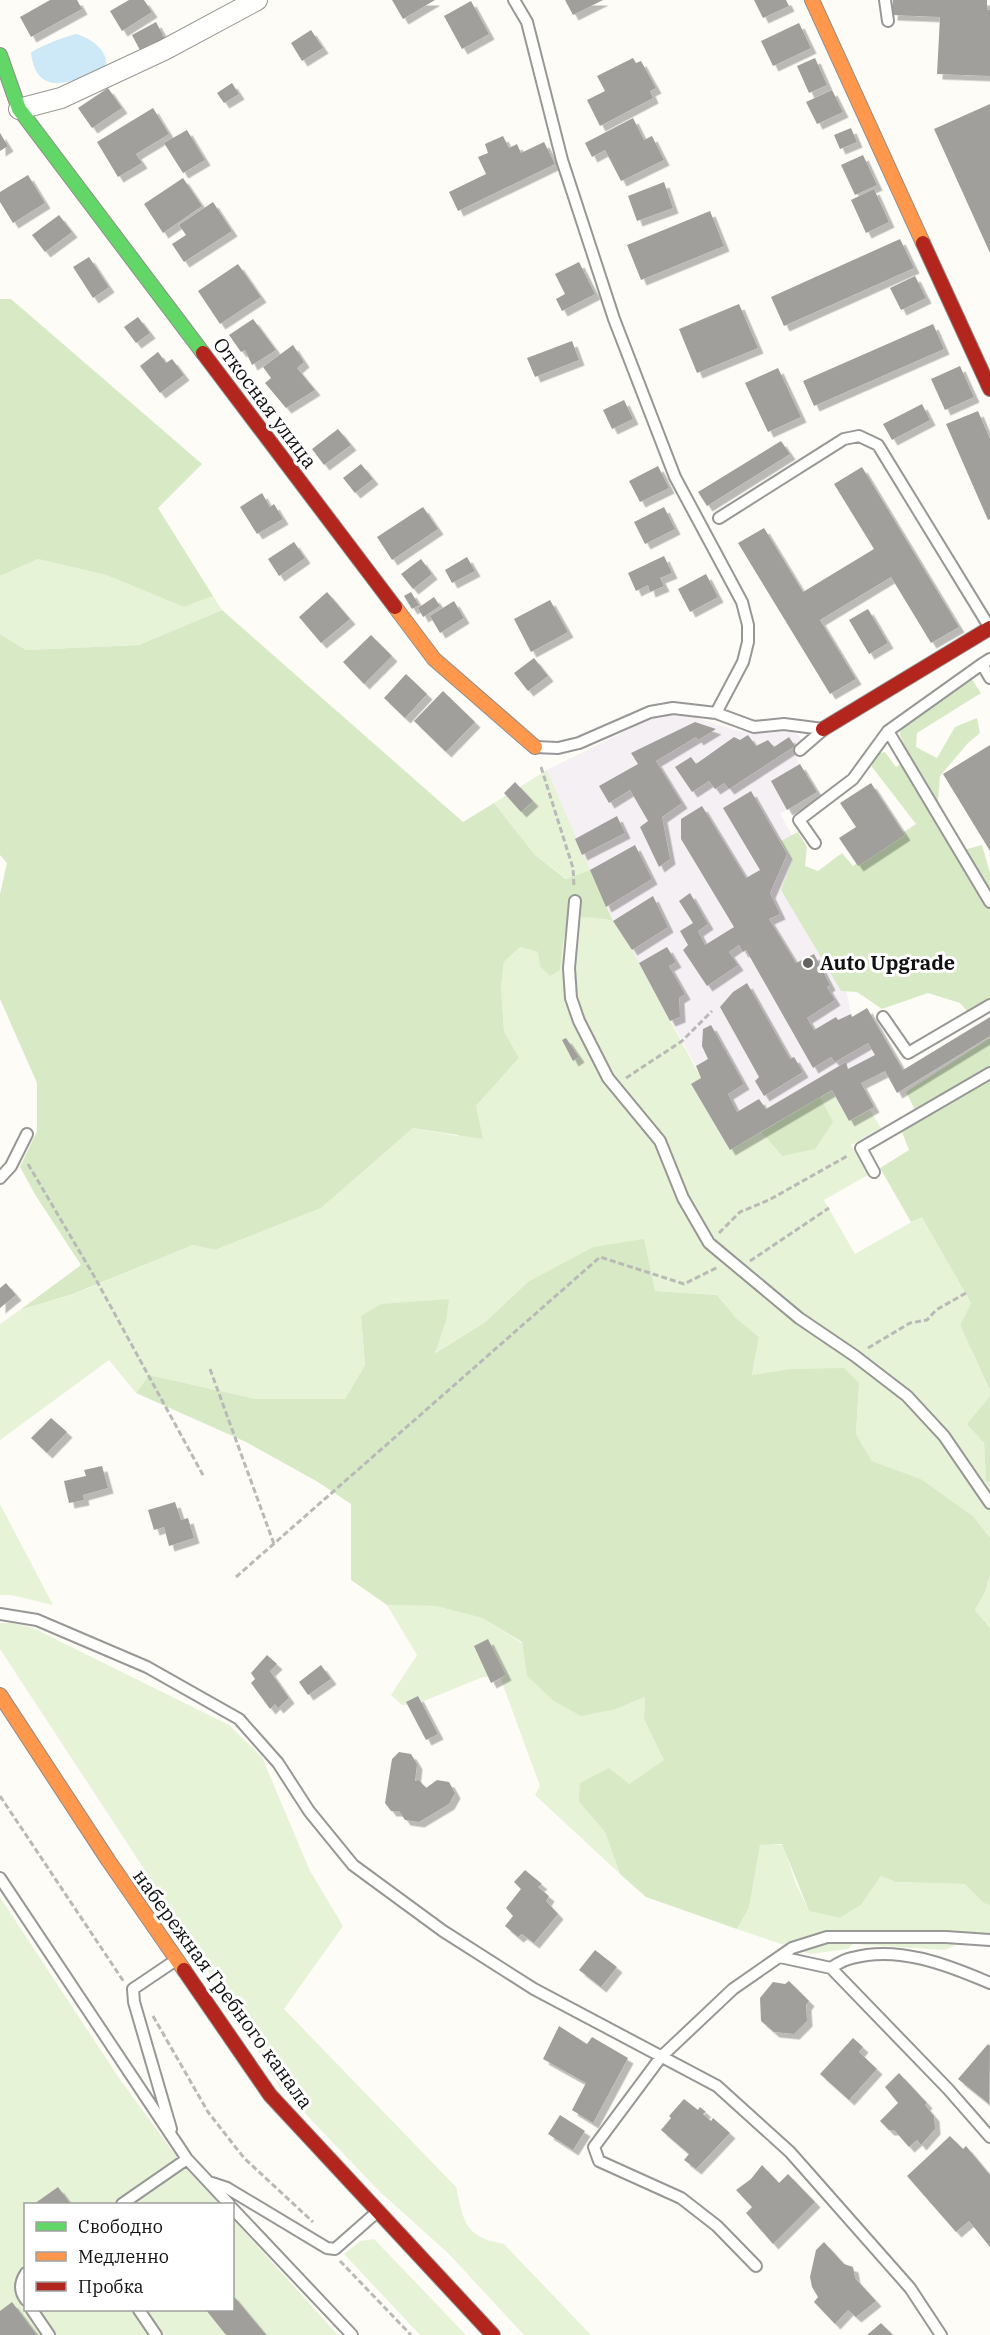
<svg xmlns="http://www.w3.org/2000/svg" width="990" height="2335" font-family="'IBM Plex Serif',serif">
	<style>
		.industrial { fill: #f5f0f3 }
		.green { fill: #e7f3d7 }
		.forest { fill: #d8eac5 }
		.water { fill: #cde8f7 }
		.building { fill: #a19f9c; filter: url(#shadow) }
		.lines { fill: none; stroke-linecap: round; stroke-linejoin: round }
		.lane-casing { stroke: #979795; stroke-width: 14 }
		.street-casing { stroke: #979795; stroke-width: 22 }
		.fast-casing { stroke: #8e8d8b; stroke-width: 16 }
		.slow-casing { stroke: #8e8d8b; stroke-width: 16 }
		.jam-casing { stroke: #8e8d8b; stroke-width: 16 }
		.path { stroke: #b9b9b8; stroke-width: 3; stroke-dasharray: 6 3; stroke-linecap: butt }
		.lane { stroke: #fffffe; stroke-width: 10 }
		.street { stroke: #fffffe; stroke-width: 20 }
		.fast { stroke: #63d668; stroke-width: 14 }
		.slow { stroke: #ff974d; stroke-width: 14 }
		.jam { stroke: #b3261e; stroke-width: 14 }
		.poi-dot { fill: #646362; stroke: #fff; stroke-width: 2 }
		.labels { text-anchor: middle; stroke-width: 6; stroke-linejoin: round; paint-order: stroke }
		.street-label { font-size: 20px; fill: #111; stroke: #fff }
		.poi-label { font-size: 20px; font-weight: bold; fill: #111; stroke: #fff; text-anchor: start }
	</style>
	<defs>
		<filter id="shadow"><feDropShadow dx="5.5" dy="5.5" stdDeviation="0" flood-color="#0004"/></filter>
	</defs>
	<rect width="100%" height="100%" fill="#fdfcf7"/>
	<!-- industrial -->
	<path class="industrial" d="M676,714L700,719L738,731L761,733L792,731L799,736L809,752L797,760L817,792L780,814L802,852L788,886L845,984L851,1014L885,1071L861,1083L874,1107L849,1121L832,1090L730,1150L691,1084L701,1077L696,1066L632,950L613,921L582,855L547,770L652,718Z"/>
	<!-- green -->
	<path class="green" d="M38,559L106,575L184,607L213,596L222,610L139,645L26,650L0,634V576Z
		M547,770L590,870L567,879L535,855L494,803Z
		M587,916L613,921L632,950L701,1078L691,1085L730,1149L761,1132L782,1156L820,1097L832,1090L849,1121L870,1110L881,1128L851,1145L868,1175L824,1200L855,1254L922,1216L971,1303L960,1325L990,1390V1396L968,1424L984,1443L986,1481L990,1483V1538L973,1516L921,1479L872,1461L856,1434L859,1383L791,1369L752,1376L759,1337L736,1318L717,1295L655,1291L593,1247L529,1281L484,1323L434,1353L446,1321L361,1317L365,1365L345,1399H256L149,1375L136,1393L109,1360L0,1440V1324L20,1310L74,1294L193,1245L215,1250L321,1208L413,1128L458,1136L476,1106L519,1058L504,1031L501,987L504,962L520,947L538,952L560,969L567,924L573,918Z
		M0,1504L53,1605L11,1595H0Z
		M990,1575V1628L975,1610L985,1592Z
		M387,1605L436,1606L482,1618L522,1643L528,1676L616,1709L645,1697L644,1719L665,1760L629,1784L579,1802L605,1832L620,1874L535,1795L540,1786L500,1677H483L414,1705H402L391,1695L417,1655Z
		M0,1623H12L33,1628L229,1725L262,1757L310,1871L343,1926L284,2009L456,2187C464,2222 464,2237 504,2244L591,2335H524L449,2254L379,2191L279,2086L150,1878L0,1649Z
		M760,1844L783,1845L796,1884L809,1911L840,1918L861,1905L881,1876L895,1882L965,1884L984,1902L990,1905V1934L980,1943H961L945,1950L853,1944L848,1949L810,1954L737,1929L749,1908Z
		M0,1897L119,2078L176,2156L219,2204H26V2310H232L233,2219L338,2335H0Z
		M375,2239V2240L466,2335H420L344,2254L360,2241Z"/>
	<!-- forest -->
	<path class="forest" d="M0,299H11L202,464L158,508L213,596L184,607L106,575L38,559L0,576Z
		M222,610L463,822L494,803L535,855L566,879L590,870L613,921C560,910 567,923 560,970L550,976L540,966L538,952L520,947L504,962L501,987L504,1031L519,1058L476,1106L483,1139L413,1128L321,1208L215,1250L193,1245L73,1294L20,1310L81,1265L36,1196L20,1167L37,1131V1083L0,999V894L7,863L0,855V634L26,650L139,645Z
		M971,678L981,693L917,733L916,747L937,758L955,727L977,718L980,733L968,743L940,776L936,825L956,852L982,845L990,873V1011L974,1019L960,1003L928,993L882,1009L857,992L841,991L781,890L792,861L781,841L798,832L807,847L805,866L818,871L842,853L853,866L916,824L872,767L873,755L885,752L896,767L909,758L900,735L901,722Z
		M990,1038V1390L960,1325L971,1303L922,1217L911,1222L880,1168L909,1150L902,1132L920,1120L906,1092Z
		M820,1097L833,1122L815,1149L782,1156L761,1132Z
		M644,1239L655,1291L717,1295L736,1318L759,1337L752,1375L791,1369L844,1368L859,1383L856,1434L872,1461L921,1479L973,1516L990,1538V1575L985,1592L975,1610L990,1628V1905L984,1903L965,1884L895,1882L881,1876L861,1905L840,1918L809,1911L782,1844L760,1845L749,1908L737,1929L646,1897L620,1874L605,1832L579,1802L580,1783L609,1768L629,1784L664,1760L644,1719L645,1697L616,1709L581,1716L554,1701L527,1676L522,1642L482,1618L436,1606L387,1605L351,1580V1504L318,1482L246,1442L136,1393L149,1375L256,1399H345L365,1365L361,1316L381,1304L449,1299L446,1321L435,1353L484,1323L529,1281L593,1247Z
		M990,1396V1483L986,1481L984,1443L967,1424Z"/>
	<!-- water -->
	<path class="water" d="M76,34C91,38 109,51 106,67C78,79 37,102 31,53C37,47 67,36 76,34Z"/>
	<!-- building -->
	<path class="building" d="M50,0H77L82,9L31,37L20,17Z
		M129,0H144L152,12L122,31L110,11Z
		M392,0H435L403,19Z
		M565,0H603L573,15Z
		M754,0H786L789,6L763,18Z
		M893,0H987V10H990V76L937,74L940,17L892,15Z
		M471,1L489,34L462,49L444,16Z
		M156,22L166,41L142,54L132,35Z
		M799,23L811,48L773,66L761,41Z
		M311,30L323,48L302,61L291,43Z
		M633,58L636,63L641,61L656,88L650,91L653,98L600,126L587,100L605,91L597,76Z
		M815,58L827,85L809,93L797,66Z
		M232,83L239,94L224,103L217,93Z
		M108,88L122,108L92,128L78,108Z
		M832,90L843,112L817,124L806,102Z
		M990,104V253L934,129Z
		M153,108L169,134L136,154L142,163L118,177L97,142Z
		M633,118L644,140L652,136L664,160L621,181L605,150L592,157L585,143Z
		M851,128L857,142L840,149L834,135Z
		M187,130L205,160L183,173L164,143Z
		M0,133L8,146L0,151Z
		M503,136L509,148L517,144L521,153L544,142L555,164L458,211L449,192L486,174L478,157L488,153L485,144Z
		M863,155L877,185L855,195L841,165Z
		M28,175L45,203L13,223L0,202V192Z
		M183,178L202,206L163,233L144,204Z
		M664,182L673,208L637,221L628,196Z
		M874,189L889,222L866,233L851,200Z
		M213,202L232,231L184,262L172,244L186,235L179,225Z
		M710,211L724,246L641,280L627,245Z
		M59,215L72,232L45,252L32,235Z
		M900,239L914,268L784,326L771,297Z
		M89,257L109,287L93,298L73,267Z
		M579,262L595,294L562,311L556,299L565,294L555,274Z
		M238,264L261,297L220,324L198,291Z
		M915,276L926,298L901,310L890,288Z
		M739,304L758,348L697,373L679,329Z
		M138,317L150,333L136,343L124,327Z
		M253,319L276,350L252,365L245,350L241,352L229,335Z
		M933,324L944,349L814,406L803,381Z
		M572,341L579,360L535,377L527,358Z
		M293,345L304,362L297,368L315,390L286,408L265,383L271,378L263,367Z
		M158,352L166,363L172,359L184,375L160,393L140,366Z
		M960,366L974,397L945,410L931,379Z
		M778,368L801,417L768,432L745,383Z
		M624,400L633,419L612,429L603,410Z
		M922,404L930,420L892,440L883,424Z
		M978,411L990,439V519L988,520L946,424Z
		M338,429L351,445L324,465L312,449Z
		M781,441L790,454L707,506L698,492Z
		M361,464L373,479L355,493L343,478Z
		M658,466L669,488L640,502L629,481Z
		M862,467L959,627L931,643L891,577L820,620L856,679L830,694L738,543L764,528L803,592L874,549L834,484Z
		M262,493L270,507L274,504L283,519L257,534L240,507Z
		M423,507L438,529L392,560L377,537Z
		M664,507L675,529L645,544L634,522Z
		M294,542L305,558L279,576L268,559Z
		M664,556L672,573L660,578L664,586L650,592L648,585L636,591L628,573Z
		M467,557L475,571L452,583L445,570Z
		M421,559L432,574L413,589L401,574Z
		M706,574L718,597L690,612L678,589Z
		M327,592L350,619L321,643L299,617Z
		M411,592L419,605L412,609L404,596Z
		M434,597L440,606L423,617L418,608Z
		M550,600L568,632L531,652L514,619Z
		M454,601L464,618L440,633L430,616Z
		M868,609L888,643L869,654L849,620Z
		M371,635L392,656L364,684L343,662Z
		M534,658L548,676L528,691L514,673Z
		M406,674L427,694L405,718L384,698Z
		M443,691L475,722L446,752L414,721Z
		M695,722L716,729L698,740L696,737L656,761L682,803L662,817L670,859L659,867L640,827L648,821L630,790L609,803L599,786L638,764L631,753Z
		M748,735L756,746L768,740L774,747L789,737L795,746L729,789L724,783L715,789L709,781L692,792L675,767L691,757L696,764L734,737L740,740Z
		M990,745V851L943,774Z
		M800,764L817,792L787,810L771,781Z
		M515,782L533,801L521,812L504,793Z
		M871,783L905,835L858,866L839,838L856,827L840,803Z
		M751,791L787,854L770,893L780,914L769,919L796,963L814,954L830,985L827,987L835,1000L807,1018L814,1030L836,1017L838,1020L851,1014L852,1017L867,1008L903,1070L990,1017V1036L897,1093L885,1071L861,1083L874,1107L849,1121L832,1090L730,1150L691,1084L701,1078L696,1066L708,1059L702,1046L703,1029L711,1025L744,1084L728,1094L737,1112L759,1099L766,1109L846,1062L848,1069L875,1055L868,1043L835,1062L831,1057L813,1068L746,950L743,952L739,945L729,952L738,965L707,986L683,950L688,945L680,931L693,923L679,901L690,893L708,924L698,931L705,945L734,927L681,839V819L702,806L746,878L760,870L723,808Z
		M617,816L625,833L582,855L575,839Z
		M635,845L652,879L606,907L590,870Z
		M653,896L668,927L632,950L613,921Z
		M667,947L676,962L669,966L685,994L679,998L680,1017L670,1021L639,963Z
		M747,983L790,1059L794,1057L803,1072L764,1096L755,1081L759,1077L720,1007L733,992Z
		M566,1038L579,1057L573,1061L562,1040Z
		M6,1283L16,1295L0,1308V1288Z
		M51,1418L67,1432L47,1453L31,1438Z
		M102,1466L108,1488L83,1495L84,1500L69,1503L64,1481L86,1476L84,1470Z
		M175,1502L181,1520L188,1518L194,1538L169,1546L164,1527L154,1530L148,1510Z
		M488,1639L506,1675L491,1683L474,1646Z
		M267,1655L277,1664L270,1671L289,1698L278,1708L275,1704L270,1709L251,1683L255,1679L251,1673Z
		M321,1665L331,1679L308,1695L299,1682Z
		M418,1696L438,1734L426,1740L406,1702Z
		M399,1752L411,1754L417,1764L415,1781L419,1780L426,1788L437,1780L449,1782L455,1793L449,1804L419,1822L405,1820L399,1811H391L385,1803L392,1759Z
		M525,1870L542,1884L538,1887L549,1896L546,1901L558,1914L534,1943L522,1934L518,1937L505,1926L513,1916L506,1908L521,1889L514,1882Z
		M595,1950L617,1967L601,1987L579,1970Z
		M789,1981L809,2001L806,2005L807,2021L794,2034L774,2032L761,2021L760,1998L773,1982L785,1984Z
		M559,2026L587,2044L592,2037L628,2058L593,2123L572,2110L586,2083L543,2059Z
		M853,2038L863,2047L859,2052L877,2069L849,2100L820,2074Z
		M988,2044L990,2046L989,2104L958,2079Z
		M899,2073L927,2103L925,2105L934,2116L935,2129L921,2145L917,2140L909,2147L894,2130H889L880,2121L898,2103L885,2087Z
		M684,2099L698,2110L700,2107L706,2112L703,2114L711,2121L713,2118L730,2133L696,2169L684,2160L689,2154L661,2130L671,2118L669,2116Z
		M560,2115L585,2131L573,2150L548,2134Z
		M950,2136L963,2149L966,2146L990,2175V2247L969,2221L956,2232L907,2176Z
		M762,2165L779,2183L788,2174L815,2202L773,2244L746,2213L752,2207L736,2190L751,2179Z
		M58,2187L70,2203L34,2204Z
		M824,2242L844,2264L853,2267L855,2278L876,2301L856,2317L848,2310L835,2324L814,2302L818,2297L812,2287L810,2277L816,2250Z
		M232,2294L266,2335H226L206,2310H232Z
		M12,2302L37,2335H0V2311Z
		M881,2323L893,2335H867Z"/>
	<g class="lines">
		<defs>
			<path id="lane" d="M514,0L527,22L562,160L614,319L675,477L742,602L748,625V642L743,662L716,713
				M885,0L888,21
				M719,518L844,439L859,436L878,445L990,628
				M990,659L982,664L990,678
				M982,664L888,731L990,902
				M535,747L558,748L579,743L650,712L673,708L716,713L754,727L784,724L823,729
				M800,750L823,730
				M815,843L799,820L853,779L888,731
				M575,901L569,968L571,998L579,1021L608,1078L660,1141L683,1198L709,1243L799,1318L855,1356L907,1396L944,1436L990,1503
				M883,1017L908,1053L990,1005
				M874,1172L861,1148L990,1073
				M0,1178L11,1166L27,1134
				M0,1614L37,1620L147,1667L239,1719L278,1763L309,1811L353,1865L443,1931L534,1989L717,2086L790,2152L910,2288L941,2335
				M0,1878L187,2159L229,2204
				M780,1957L831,1968L948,2089L990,2137
				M831,1968C837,1964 845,1959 852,1958C898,1945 948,1965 990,1983
				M171,2129L134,2002L133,1989L176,1960
				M212,2183L227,2188L327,2248L335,2249L377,2212
				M122,2204L187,2159
				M232,2208L352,2335
				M756,2266L717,2226L681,2198L599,2161L594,2147L661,2057L733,1989L792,1948L827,1937H946L990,1940
				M26,2273C20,2282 19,2291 26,2300
				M32,2310L49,2335
				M139,2310L156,2335"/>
			<path id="street" d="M19,109L61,98L164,50L257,0"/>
			<path id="fast" d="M0,55L19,109L203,353"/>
			<path id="slow" d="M812,0L923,243
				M395,607L434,659L535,747
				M0,1695L108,1860L184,1970"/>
			<path id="jam" d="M923,243L990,389
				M203,353L395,607
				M823,729L990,628
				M184,1970L270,2095L493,2335"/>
		</defs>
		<!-- lane casing -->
		<use href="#lane" class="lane-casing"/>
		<!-- street casing -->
		<use href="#street" class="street-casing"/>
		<!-- fast casing -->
		<use href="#fast" class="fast-casing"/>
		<!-- slow casing -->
		<use href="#slow" class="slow-casing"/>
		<!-- jam casing -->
		<use href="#jam" class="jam-casing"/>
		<!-- path -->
		<path class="path" d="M541,767L573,868L574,887
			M626,1078L682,1041L712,1011
			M28,1164L94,1276L204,1477
			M719,1233L740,1212L769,1200L849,1155
			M750,1261L829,1208
			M868,1348L910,1323L927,1320L936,1310L966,1293
			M210,1369L274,1544
			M236,1577L600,1257L684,1284L718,1267
			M0,1796L124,1982
			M153,2016L208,2112L244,2158L313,2222
			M340,2261L411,2335"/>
		<!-- lane -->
		<use href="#lane" class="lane"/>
		<!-- street -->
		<use href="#street" class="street"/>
		<!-- fast -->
		<use href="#fast" class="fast"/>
		<!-- slow -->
		<use href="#slow" class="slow"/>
		<!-- jam -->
		<use href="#jam" class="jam"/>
	</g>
	<!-- markers -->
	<circle class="poi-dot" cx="808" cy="963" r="6"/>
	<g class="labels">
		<!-- street labels -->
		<g class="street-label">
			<text transform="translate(265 403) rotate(53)" y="7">Откосная улица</text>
			<text transform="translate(223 1989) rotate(54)" y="7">набережная Гребного канала</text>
		</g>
		<!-- poi labels -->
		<g class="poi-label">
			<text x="820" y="970">Auto Upgrade</text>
		</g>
	</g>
	<!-- legend -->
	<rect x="24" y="2203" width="210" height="108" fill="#ffffff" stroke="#a0a0a0" stroke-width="1.5"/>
	<rect x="36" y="2222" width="30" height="9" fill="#63d668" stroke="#a0a0a0" stroke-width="1.5"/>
	<text x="78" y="2233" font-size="18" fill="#111111">Свободно</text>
	<rect x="36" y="2252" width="30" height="9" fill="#ff974d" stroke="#a0a0a0" stroke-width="1.5"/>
	<text x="78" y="2263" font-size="18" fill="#111111">Медленно</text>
	<rect x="36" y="2282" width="30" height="9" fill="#b3261e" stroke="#a0a0a0" stroke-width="1.5"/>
	<text x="78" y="2293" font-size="18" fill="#111111">Пробка</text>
</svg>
